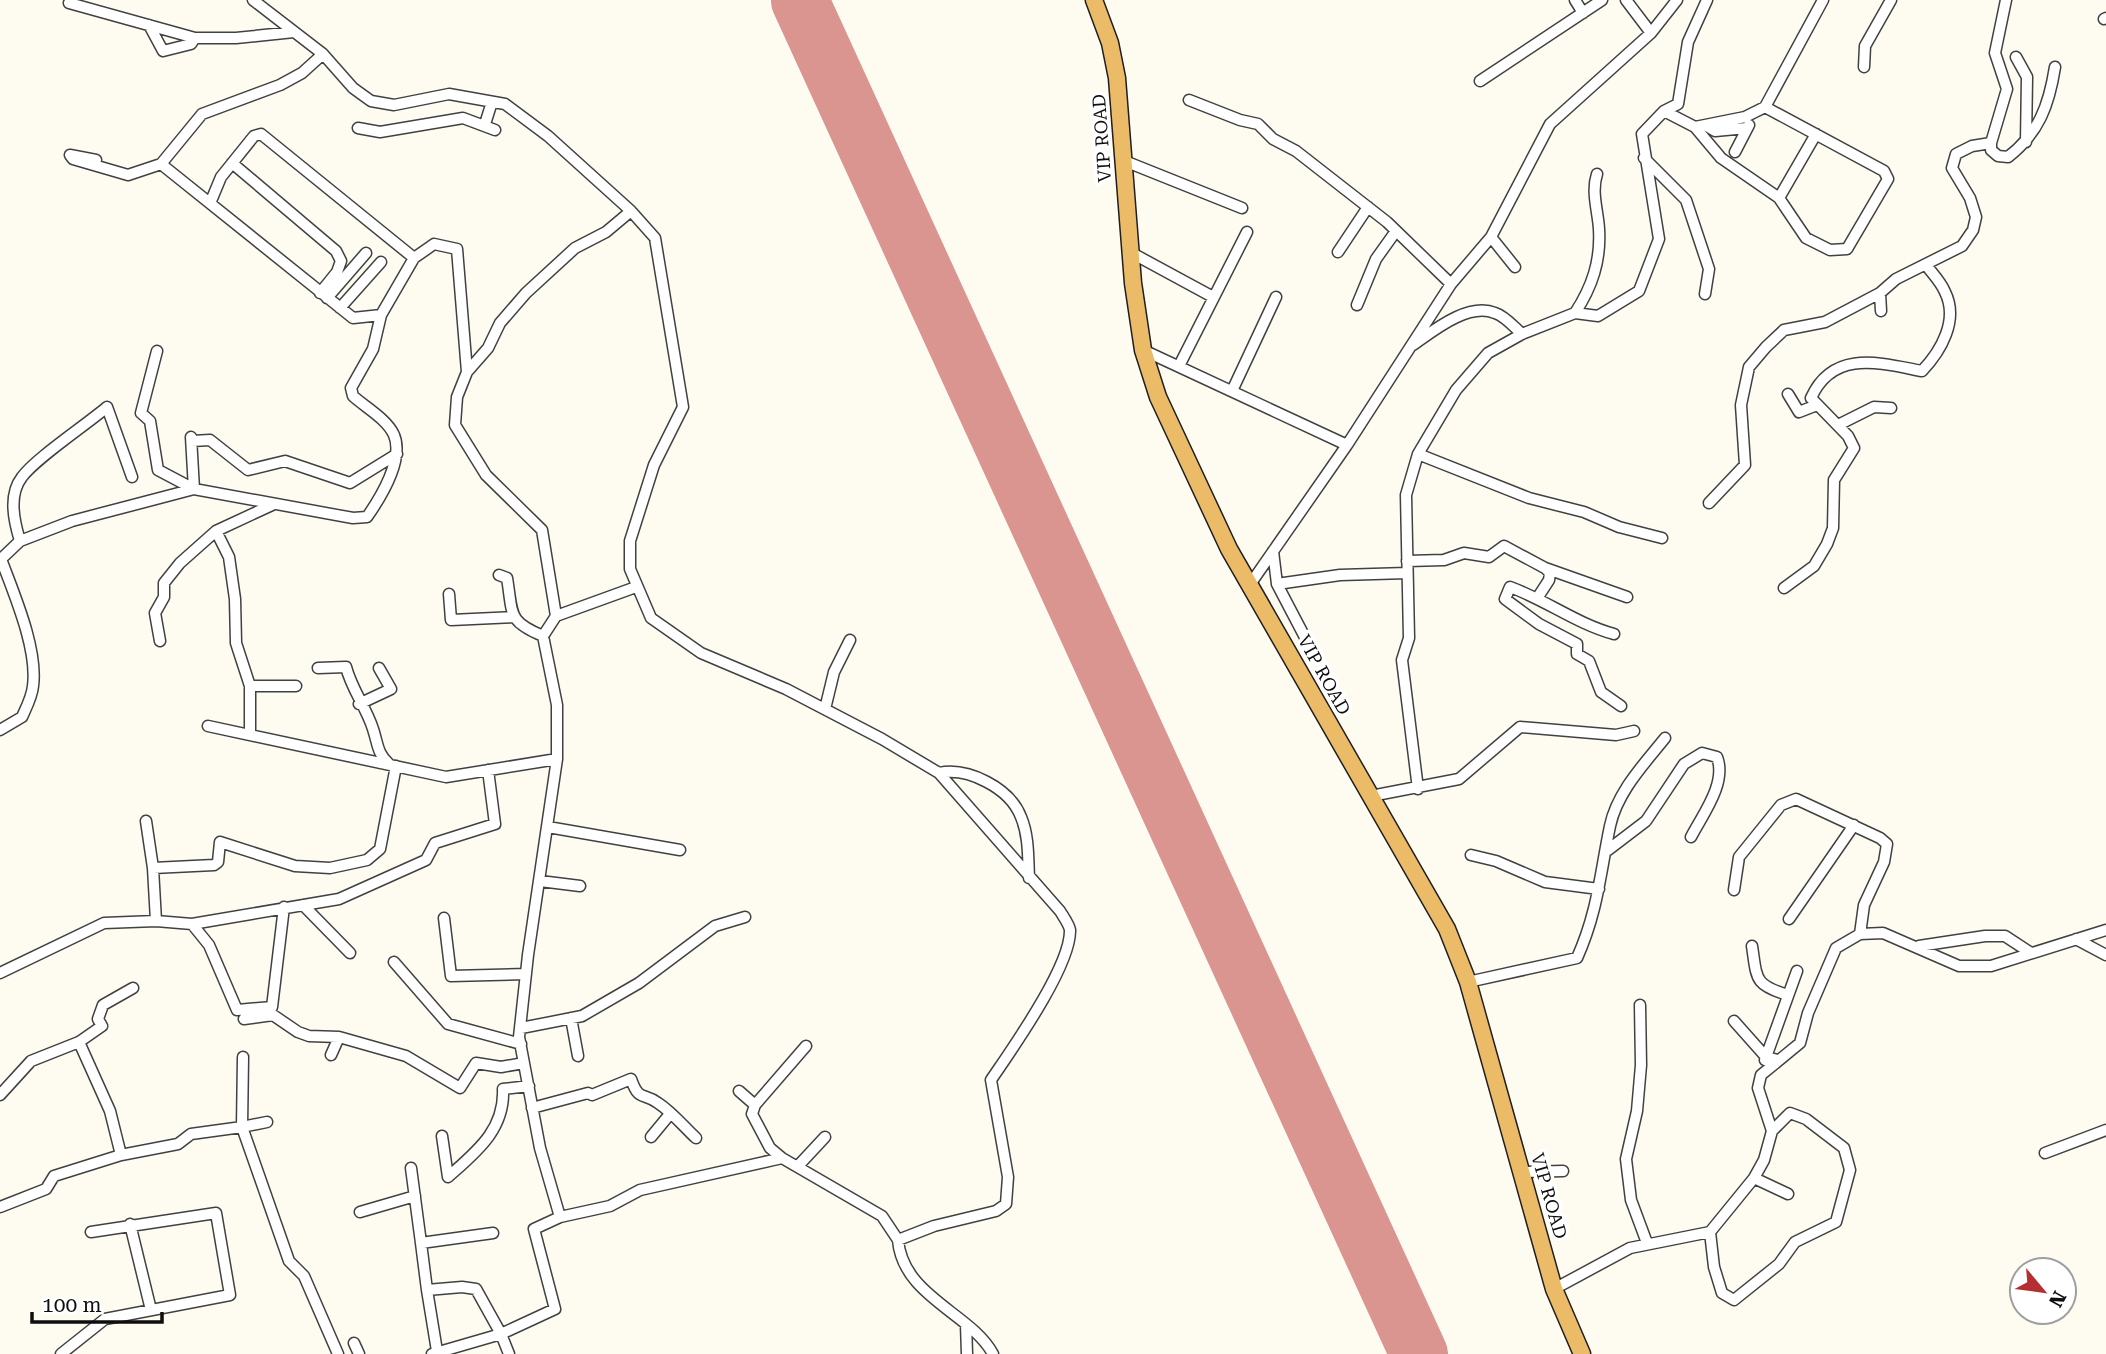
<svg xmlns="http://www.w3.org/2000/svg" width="2106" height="1354" font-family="'Roboto Serif',serif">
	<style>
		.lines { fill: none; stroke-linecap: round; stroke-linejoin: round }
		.runway { stroke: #da9591; stroke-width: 58 }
		.minor-casing { stroke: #414141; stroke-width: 13 }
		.trunk-casing { stroke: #1f1f1f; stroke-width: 19 }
		.minor { stroke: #fff; stroke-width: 10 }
		.trunk { stroke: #ecbb68; stroke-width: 16 }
		.labels { text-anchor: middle; stroke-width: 7; stroke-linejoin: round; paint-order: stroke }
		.street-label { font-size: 18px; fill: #0e0e0e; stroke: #fff }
	</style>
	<rect width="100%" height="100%" fill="#fefbf0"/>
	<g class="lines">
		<!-- runway -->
		<path class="runway" d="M800,1L1419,1354"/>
		<defs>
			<path id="minor" d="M253,0L323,54L353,88L371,101L394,105L449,94L505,104L548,136L631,211L655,238L683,407L654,465L630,541V569L651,618L701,653L786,689L882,739L939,773L1060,911C1063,916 1069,924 1070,930C1071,966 1012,1049 991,1080L1008,1177L1006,1204L996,1211L934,1226L898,1240C903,1297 971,1313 993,1354
				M1575,0L1583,13
				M1626,0L1651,33
				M69,3L195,38H236L294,32
				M2104,19L2106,18
				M149,25L163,51L191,44L195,38
				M2016,57L2027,77L2026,142
				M1864,67L1865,46L1891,0
				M1480,81L1602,0
				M1189,100L1240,120L1258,124L1273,139L1296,151L1387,222L1451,284
				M1664,111L1695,127L1745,117L1765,107L1823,0
				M485,124L492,102
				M1705,125L1715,131L1747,128
				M1695,127L1721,158L1779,198L1806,238L1830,250L1847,249L1888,179L1884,171L1765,107
				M358,128L380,132L463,118L495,130
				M1991,143V150L1998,156L2008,157C2039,133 2049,105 2055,67
				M1735,152L1749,125
				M1644,158L1686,200L1709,269L1705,294
				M96,160L70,155L73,159L128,175L161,164L202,114L280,85L302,73L323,54
				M1122,160L1242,208
				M232,163L336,251L341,261L337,272L320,293
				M161,164L353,318L381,315
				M1779,198L1816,134
				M211,201L221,177L254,136L261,134L414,258
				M1491,237L1515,267
				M1130,252L1213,297
				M1338,252L1368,207
				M1880,293L1881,311
				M327,298L366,253
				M1357,305L1376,259L1396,231
				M340,308L381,262
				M1575,313C1592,287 1601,261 1599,229C1598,211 1591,192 1597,174
				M1413,345C1433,331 1468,302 1495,313C1505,316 1514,327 1522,334
				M1143,350L1347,445
				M157,351L141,413L150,421L158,470L194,489L191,437
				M1179,366L1247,232
				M1232,391L1276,297
				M1788,394L1799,412L1817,405
				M1838,425L1874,407L1891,408
				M192,441L210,440L248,470L285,461L350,483L397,454
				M1418,454L1529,498L1584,512L1619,527L1662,538
				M1709,503L1745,465L1741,405L1749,367L1766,347L1784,330L1825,322L1880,293L1896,279L1962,246L1973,230L1976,217L1970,198L1952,168L1956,154L1972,146L1991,143L2007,89L1995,53L2006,0
				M216,531L229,557L235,599L236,643L250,686V735
				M20,541C14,521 8,495 22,477C36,458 86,425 107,407L132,477
				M1273,551L1277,584L1309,645
				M1407,561L1444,560L1464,553L1489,557L1504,546L1545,568L1627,597
				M499,575L507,578C513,614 507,621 543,636
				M1251,583L1347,445L1451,284L1491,237L1550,124L1651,33L1677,0
				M1277,584L1340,575L1407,573
				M1784,588L1814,566L1827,544L1833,528L1834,480L1854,448L1848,436L1811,398C1833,349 1880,363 1922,371C1941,351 1959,320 1945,292C1941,282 1932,273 1926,265
				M449,594L451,620L514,617
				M1538,597L1549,580L1550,573L1545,568
				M556,616L636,587
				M1614,634C1577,624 1546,600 1510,587L1505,599L1539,624L1577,644V654L1589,661L1601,692L1621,706
				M160,641L155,613L164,597V583L180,563L216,531L272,505
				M318,668L346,667C352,690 366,707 373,729C378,744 377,753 389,764
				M250,686H296
				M359,704L391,689L379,668
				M825,709L834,672L850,640
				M208,726L446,777L557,759
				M0,730L22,717C26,708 32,697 33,686C38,649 14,594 1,559L20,541L72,521L194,489L353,518L367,517C381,497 404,459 394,435C387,419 365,407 353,396L351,388L373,349L381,315L414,258L434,244L457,249L467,372
				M939,773C968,767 1010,788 1021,817C1029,836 1028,858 1029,878
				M1418,789L1402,660L1409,638L1406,495L1418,454L1456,390L1488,353L1522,334L1575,313L1598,316L1639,291L1659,239L1642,134L1664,111L1678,104L1688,42L1707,0
				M1371,796L1459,779L1520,727L1616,735L1634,731
				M146,821L153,868L156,921
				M548,827L680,850
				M1608,850L1646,821L1684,764L1702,753L1717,757C1727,783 1703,814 1691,837
				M1471,855L1496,861L1545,882L1599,889
				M153,868L214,865L218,862L220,842L295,866L330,868L367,860L380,849L396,766
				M540,881L580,886
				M1734,890L1739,857L1781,805L1796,799L1880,838L1887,844L1884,862L1864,905L1860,934
				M303,905L350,953
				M444,918L451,976L526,974
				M1789,919L1854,825
				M192,924L209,945L237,1010L272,1007L284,907
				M2076,939L2106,955
				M1752,946C1757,979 1754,985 1788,995
				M1919,946L1985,936H2005L2031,953
				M394,962L448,1024L521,1044
				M0,973L104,923L156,921L192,924L339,899L426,860L435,843L495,824L488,770
				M1468,982L1577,958C1598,911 1600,874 1610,826C1617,792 1645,763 1665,738
				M1640,1005L1641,1065L1637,1111L1626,1159L1631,1200L1647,1243
				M571,1018L578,1056
				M244,1019L273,1015L298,1032L309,1036L339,1037L406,1056L460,1088L476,1063L501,1067L524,1063
				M1734,1021L1766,1057L1765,1060
				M521,1028L582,1016L639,983L715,926L745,917
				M79,1042L102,1026L98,1019L103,1005L133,988
				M331,1055L339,1037
				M243,1057L242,1127L267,1122
				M1778,1060L1766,1057L1797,971
				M739,1091L755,1105
				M0,1095L31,1061L79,1042L110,1111L121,1155L178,1144L191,1134L242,1127L289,1261L304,1276L338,1354
				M532,1108L588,1093L592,1095L631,1079C639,1102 643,1092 658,1103C672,1112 684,1127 696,1138
				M442,1136L448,1177C476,1152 505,1130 503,1089L529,1086
				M651,1137L670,1114
				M2045,1153L2106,1130
				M782,1158L770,1148L752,1114L755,1105L806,1046
				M798,1166L825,1137
				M411,1168L421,1243
				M1522,1172L1563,1171
				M1754,1178L1788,1194
				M0,1207L46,1189L54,1176L121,1155
				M360,1212L415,1196
				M560,1217L610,1206L640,1190L782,1158L882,1216L898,1240
				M130,1224L151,1310
				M1710,1232L1714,1267L1722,1293L1734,1300L1779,1264L1795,1242L1836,1222L1850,1170L1844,1148L1806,1119L1790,1113L1772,1131
				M493,1233L421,1243L427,1290L462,1287L476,1289L501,1334L555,1309L534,1229L560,1217L540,1148L519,1037L528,955L557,759V705L543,636L556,616L542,530L486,475L455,425L457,397L467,372L488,348L500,323L526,293L575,248L606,232L631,211
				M1554,1289L1630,1248L1710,1232L1754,1178L1764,1160L1772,1131L1758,1088L1761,1075L1800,1043L1808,1013L1836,948L1860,934L1883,933L1959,966H1991L2106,930
				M427,1290L437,1351
				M966,1324L967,1354
				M354,1343L359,1354
				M61,1354L105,1319L230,1295L216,1213L91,1232
				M432,1354L501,1334L509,1354"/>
			<path id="trunk" d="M1094,0L1110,43L1117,78L1133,283L1143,350L1158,397L1229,549L1447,929L1468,982L1554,1289L1582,1354"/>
		</defs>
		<!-- minor casing -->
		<use href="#minor" class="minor-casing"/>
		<!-- trunk casing -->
		<use href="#trunk" class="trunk-casing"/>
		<!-- minor -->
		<use href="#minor" class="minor"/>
		<!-- trunk -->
		<use href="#trunk" class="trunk"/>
	</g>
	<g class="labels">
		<!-- street labels -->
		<g class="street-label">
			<text transform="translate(1102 138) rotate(-94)" y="6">VIP ROAD</text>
			<text transform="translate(1324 675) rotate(61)" y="6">VIP ROAD</text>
			<text transform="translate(1549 1196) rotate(74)" y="6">VIP ROAD</text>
		</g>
	</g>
	<!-- north arrow -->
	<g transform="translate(2043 1291) rotate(119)"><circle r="33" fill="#ffffff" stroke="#9f9f9f" stroke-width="2"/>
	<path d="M0-5L12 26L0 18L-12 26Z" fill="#b52f32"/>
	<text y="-10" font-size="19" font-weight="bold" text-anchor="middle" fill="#0e0e0e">N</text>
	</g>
	<!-- scale -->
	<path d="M32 1312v10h130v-10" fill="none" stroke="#0e0e0e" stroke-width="3.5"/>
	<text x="42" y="1312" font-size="21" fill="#0e0e0e" stroke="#ffffff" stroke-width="5" paint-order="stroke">100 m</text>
</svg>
